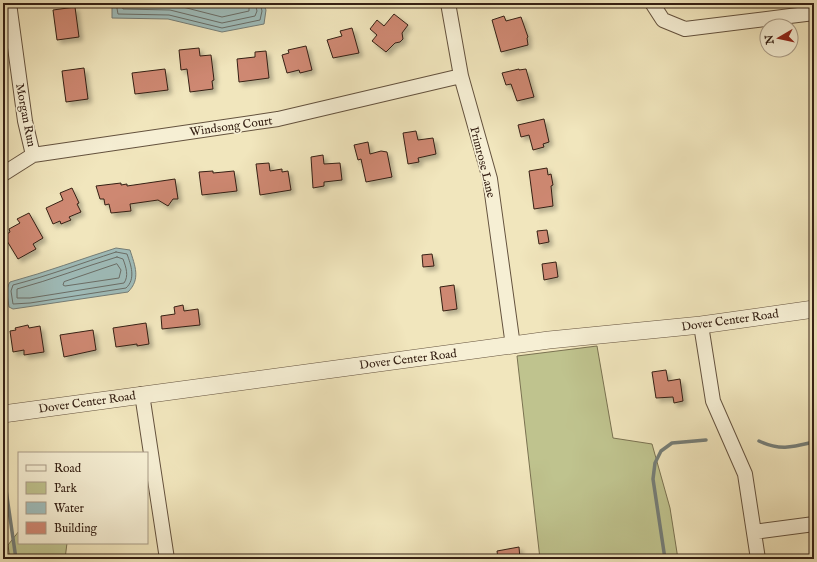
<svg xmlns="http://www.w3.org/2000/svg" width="817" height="562" font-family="'IM FELL English',serif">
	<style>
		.green { fill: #bfc38e; stroke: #7a7251 }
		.water { fill: #9fbdbb; stroke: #757e78 }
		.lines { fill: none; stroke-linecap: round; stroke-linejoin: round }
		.shore { stroke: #6a6e68; stroke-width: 1 }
		.stream { stroke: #757e78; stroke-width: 3.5 }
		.building { fill: #ce8872; stroke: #352014; filter: url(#shadow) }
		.minor-casing { stroke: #64523e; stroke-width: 16 }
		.tertiary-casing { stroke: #64523e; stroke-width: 18 }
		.minor { stroke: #f6efd4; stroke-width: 14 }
		.tertiary { stroke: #f6efd4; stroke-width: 17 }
		.labels { text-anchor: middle; stroke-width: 3.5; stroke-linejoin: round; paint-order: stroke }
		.street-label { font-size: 12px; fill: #352014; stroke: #f6efd4 }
	</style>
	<defs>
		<filter id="shadow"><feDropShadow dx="3.5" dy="3.5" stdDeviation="2" flood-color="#0004"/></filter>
	</defs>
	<rect width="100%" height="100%" fill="#f1e6bd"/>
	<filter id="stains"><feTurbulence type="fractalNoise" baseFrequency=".005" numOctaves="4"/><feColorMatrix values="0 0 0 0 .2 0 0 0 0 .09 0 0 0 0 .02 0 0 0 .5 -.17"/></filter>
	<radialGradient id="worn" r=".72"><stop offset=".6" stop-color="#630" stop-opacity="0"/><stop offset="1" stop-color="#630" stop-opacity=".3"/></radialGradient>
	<!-- green -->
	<path class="green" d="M597,346L613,438L652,444L670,508L678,559H540L517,356Z
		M19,531V543H67L65,559H10L8,545Z"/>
	<!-- water -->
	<path class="water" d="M112,3H263L266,10L264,24L222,32L168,19L112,18Z
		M116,248L130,250C135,266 141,279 128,292L13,309L9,307C8,299 5,289 10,282C47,272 81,259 116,248Z"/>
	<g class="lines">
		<!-- shore -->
		<path class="shore" d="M116,3L118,14L169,15L222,28L260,20L262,11L260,3
			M121,3L123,9L170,10L222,23L255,16L257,11L255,3
			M139,3L171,4L222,17L249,11V3
			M116,252L127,254C131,265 136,279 126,288L30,303L13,304L11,291L13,285C48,276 82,263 116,252Z
			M117,257L123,259C126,267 129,276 124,283L30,298H17V289C51,280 83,267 117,257Z
			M117,264L121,270L119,278L65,286L63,285L64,282Z"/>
		<!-- stream -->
		<path class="stream" d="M759,441C780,451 793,447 814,442
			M3,469L16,559
			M665,559L653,479L655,463L661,451L672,443L706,440"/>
	</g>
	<!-- building -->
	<path class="building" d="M75,7L79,37L57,40L53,10Z
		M394,14L408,25L402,33L403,39L400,42L395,43L386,52L372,41L377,35L370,29L377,20L384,26Z
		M504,16L506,21L521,17L528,37L527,38L528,45L501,52L492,20Z
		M352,28L359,53L333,58L327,40L342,36L340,31Z
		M306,46L312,70L300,73L299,70L287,73L282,55L289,53L288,50Z
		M199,48L200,56L211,55L214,80L212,81L213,89L190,92L187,69L181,70L179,50Z
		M266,51L269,78L239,82L237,59L255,57V52Z
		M84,68L88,99L66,102L62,71Z
		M165,69L168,90L135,94L132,73Z
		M519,69V70L526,69L534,97L517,101L511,84L506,85L502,73Z
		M544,119L549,142L543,144L544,147L533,150L529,135L521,137L518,125Z
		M416,131L418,140L433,138L436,154L418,158L419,162L408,164L403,133Z
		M368,142L370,154L381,151L387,152L392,177L366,182L361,159L358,160L354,145Z
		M323,155L324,164L340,163L342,180L324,182V186L313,188L311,157Z
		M269,163L270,171L282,169V172L288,171L291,190L260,195L256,164Z
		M547,168L548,175L551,174L553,185L551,186L553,206L534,209L529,171Z
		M213,171V173L234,171L237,191L202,195L199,172Z
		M175,179L178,199H173L168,206L158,200L130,204L131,211L111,213L109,204L105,205L104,199H100L96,186L121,183V185L127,184V186Z
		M72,188L79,203L77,204L81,212L69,217L71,220L61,224L60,221L53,224L46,208L63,200L60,193Z
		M29,213L43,238L33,244L36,249L18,259L4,236L10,232L9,229L20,223L17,219Z
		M547,230L549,242L539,244L537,231Z
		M432,254L434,266L423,267L422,255Z
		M556,262L558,277L544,280L542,264Z
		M454,285L457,309L443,311L440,287Z
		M183,305L184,311L198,309L200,325L162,329L161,316L175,314L174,307Z
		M146,323L149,344L137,346V344L116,347L113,328Z
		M28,325L29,328L40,326L44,352L24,355V350L13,352L10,331L16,330L15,328Z
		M93,330L96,350L64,357L60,335Z
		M666,370L668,381L680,379L683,401L674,403L673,397L656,398L652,372Z
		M519,547L520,559H498L497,551Z"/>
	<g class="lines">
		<defs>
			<path id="minor" d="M9,3L25,121L33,155
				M448,3L461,76L490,179L513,346
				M652,3L663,20L685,29L814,13
				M3,174L33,155L278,119L461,76
				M701,325L713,401L745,474L758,559
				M142,394L167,559
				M754,532L814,524"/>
			<path id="tertiary" d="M3,414L549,340L701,325L814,309"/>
		</defs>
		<!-- minor casing -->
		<use href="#minor" class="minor-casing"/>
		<!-- tertiary casing -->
		<use href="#tertiary" class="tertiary-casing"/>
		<!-- minor -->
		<use href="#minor" class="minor"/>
		<!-- tertiary -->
		<use href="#tertiary" class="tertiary"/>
	</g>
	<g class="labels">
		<!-- street labels -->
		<g class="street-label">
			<text transform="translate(26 115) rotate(79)" y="4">Morgan Run</text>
			<text transform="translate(231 126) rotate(-8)" y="4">Windsong Court</text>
			<text transform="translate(483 162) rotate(76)" y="4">Primrose Lane</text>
			<text transform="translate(730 320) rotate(-8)" y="4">Dover Center Road</text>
			<text transform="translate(408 359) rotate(-7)" y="4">Dover Center Road</text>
			<text transform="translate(87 402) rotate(-8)" y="4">Dover Center Road</text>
		</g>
	</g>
	<!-- margin -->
	<rect width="817" height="562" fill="none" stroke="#f1e6bd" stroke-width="16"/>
	<rect x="4" y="4" width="809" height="554" fill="none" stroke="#352014" stroke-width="2"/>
	<rect x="8" y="8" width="801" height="546" fill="none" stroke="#352014"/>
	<!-- legend -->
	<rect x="18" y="452" width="130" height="92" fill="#f6efd4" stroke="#a99c87"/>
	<rect x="26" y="465" width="20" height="6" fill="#f6efd4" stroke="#a99c87"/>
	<text x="54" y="472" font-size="12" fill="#352014">Road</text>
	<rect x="26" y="482" width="20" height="12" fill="#bfc38e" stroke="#a99c87"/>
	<text x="54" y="492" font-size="12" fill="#352014">Park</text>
	<rect x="26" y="502" width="20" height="12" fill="#9fbdbb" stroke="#a99c87"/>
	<text x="54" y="512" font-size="12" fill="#352014">Water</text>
	<rect x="26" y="522" width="20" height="12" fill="#ce8872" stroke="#a99c87"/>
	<text x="54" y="532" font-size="12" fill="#352014">Building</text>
	<!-- north arrow -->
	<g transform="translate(779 38) rotate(261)"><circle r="19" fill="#f6efd4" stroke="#a99c87"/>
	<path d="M0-3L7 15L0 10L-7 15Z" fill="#8f2418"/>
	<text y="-6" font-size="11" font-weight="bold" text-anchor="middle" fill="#352014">N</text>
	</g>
	<rect width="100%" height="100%" filter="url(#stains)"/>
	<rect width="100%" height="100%" fill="url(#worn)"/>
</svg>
